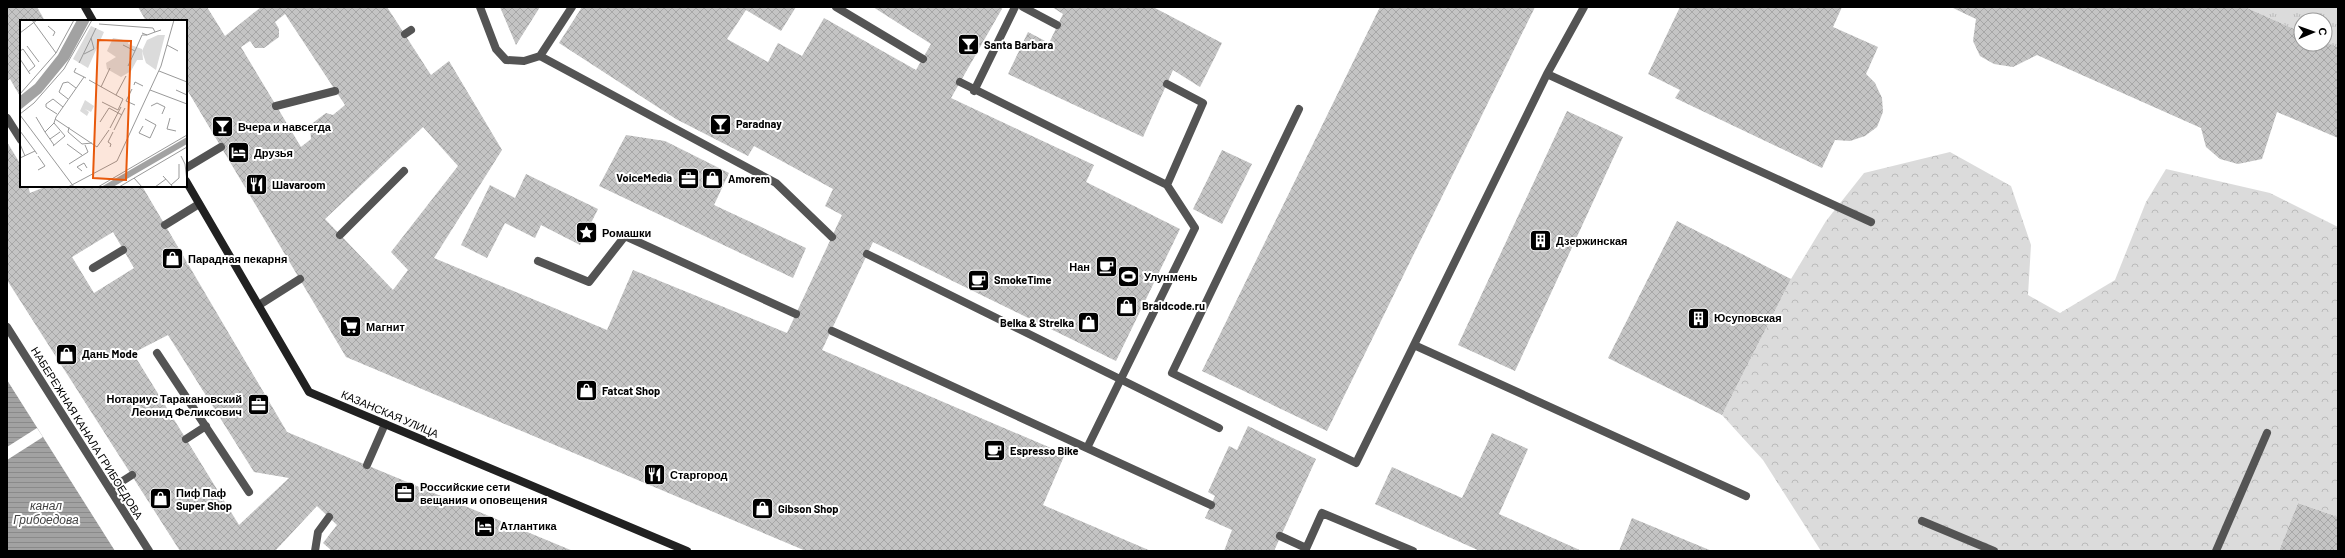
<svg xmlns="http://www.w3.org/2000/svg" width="2345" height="558" font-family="Barlow,sans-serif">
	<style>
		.forest { fill: url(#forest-crowns) }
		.park { fill: url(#park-tufts) }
		.water { fill: url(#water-rules) }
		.pier { fill: #fff }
		.building { fill: url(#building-cross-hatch); fill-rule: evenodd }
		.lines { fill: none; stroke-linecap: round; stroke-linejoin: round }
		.lane { stroke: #545454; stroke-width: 8 }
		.street { stroke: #545454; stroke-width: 8 }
		.secondary { stroke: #212121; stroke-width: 8 }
		.labels { text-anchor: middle; stroke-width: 4; stroke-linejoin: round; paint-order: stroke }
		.poi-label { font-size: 11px; font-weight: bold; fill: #000; stroke: #fff; text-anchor: start }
		.street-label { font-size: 11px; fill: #000; stroke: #fff }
		.water-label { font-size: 12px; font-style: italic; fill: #434343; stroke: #fff }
		.inset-road { fill: none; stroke: #999; stroke-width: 1 }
		.view { fill: #e8590c; fill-opacity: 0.15; stroke: #e8590c; stroke-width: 2 }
		.inset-edge { fill: none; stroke: #000; stroke-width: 2 }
	</style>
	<defs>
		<pattern id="forest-crowns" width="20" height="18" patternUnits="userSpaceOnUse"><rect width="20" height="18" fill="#dbdbdb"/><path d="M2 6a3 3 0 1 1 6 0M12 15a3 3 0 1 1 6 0" fill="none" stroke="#bababa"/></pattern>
		<pattern id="park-tufts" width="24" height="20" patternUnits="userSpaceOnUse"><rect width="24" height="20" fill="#dbdbdb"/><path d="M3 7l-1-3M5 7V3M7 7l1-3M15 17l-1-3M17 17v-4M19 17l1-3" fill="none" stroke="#bababa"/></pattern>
		<pattern id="water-rules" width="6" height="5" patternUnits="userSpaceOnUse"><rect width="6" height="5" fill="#a2a2a2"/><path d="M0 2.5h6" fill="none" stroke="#8a8a8a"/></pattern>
		<pattern id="building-cross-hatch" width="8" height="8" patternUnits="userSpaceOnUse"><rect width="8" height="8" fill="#c4c4c4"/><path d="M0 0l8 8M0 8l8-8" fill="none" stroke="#a7a7a7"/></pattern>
	</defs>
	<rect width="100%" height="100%" fill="#fff"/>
	<!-- forest -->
	<path class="forest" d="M1950,152L2011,186L2031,245L2028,295L2060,313L2115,280L2146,202L2166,169L2270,193L2338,227V517L2298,503L2279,551H1821L1763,460L1722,415L1791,279L1826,221L1864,173Z"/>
	<!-- park -->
	<path class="park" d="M2245,7H2338V47L2325,42V20H2301V32Z"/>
	<!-- water -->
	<path class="water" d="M7,380L115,551H7Z"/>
	<!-- pier -->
	<path class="pier" d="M37,428L43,437L7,460V447Z"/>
	<!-- building -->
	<path class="building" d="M7,7H37L45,21H21V98L10,79L7,81Z
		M138,7H207L225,36L261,7H387L431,75L449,61L502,150L434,258L607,330L633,270L787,333L842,215L825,206L833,189L754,146L748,156L676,119L559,43L582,7H796L781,31L746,10L727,39L768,62L778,43L802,56L824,18L916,70L931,44L873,7H1003L951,98L1094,165L1086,182L1180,229L1116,361L873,242L822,350L1065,454L1043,505L1151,551H806L346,357L186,88V21H146ZM285,14L345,105L333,115L326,113L310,125L311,139L301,147L241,47L250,41L255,48H264L279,37V29L275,22ZM423,127L458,166L391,252L408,270L393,290L325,219Z
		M500,7H540L516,45Z
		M1052,7H1153L1222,43L1200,87L1173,70L1143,137L1008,74L1028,32L1049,43L1063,14Z
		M1380,7H1535L1327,431L1202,371Z
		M1680,7H1842L1833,27L1878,47L1866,74L1875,83L1882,98L1883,112L1877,127L1865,136L1850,141L1835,140L1822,168L1675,98L1680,90L1648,74Z
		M1951,7H2245L2301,32V44H2325V42L2338,47V138L2277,112L2262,159L2238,164L2220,159L2206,147L2201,128L2037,55L2013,67L1994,64L1980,56L1973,41L1976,19Z
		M1567,111L1623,137L1515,371L1458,345Z
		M626,135L665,141L729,173L714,205L806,248L793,278L599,186Z
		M7,142L21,165V186H28L30,193L47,186H142L287,432L573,551H332L323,543L337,525L317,506L275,551H180L7,280ZM113,232L134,268L94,293L72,257ZM168,335L254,472L289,478L239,525L133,353Z
		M1222,150L1252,164L1222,224L1193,209Z
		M526,174L598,209L580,245L541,225L535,238L505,223L487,258L461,245L490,185L515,198Z
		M1677,221L1791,279L1722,415L1608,358Z
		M1248,426L1316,459L1274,551H1224L1232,530L1205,518L1215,496L1208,492L1229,446L1237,450Z
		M1492,433L1528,449L1499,514L1582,551H1480L1375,504L1392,467L1462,498Z
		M2298,503L2338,517V551H2279Z
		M1632,518L1712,551H1619Z"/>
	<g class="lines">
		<!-- lane -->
		<path class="lane" d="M480,7L496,49L506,60L524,61L540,56
			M572,7L540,56L776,183L832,237
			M836,7L923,59
			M1023,7L1057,25
			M405,34L411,30
			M1547,74L1871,222
			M960,82L1167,185L1195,228L1087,448
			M1167,84L1203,103L1167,185
			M974,91L1015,7
			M276,106L335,91
			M1299,109L1172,373L1356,463L1547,74L1584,7
			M7,118L21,140
			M186,168L221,147
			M165,225L199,204
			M340,235L404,171
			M867,254L1219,428
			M538,261L589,282L625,236L796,314
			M93,268L123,250
			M259,305L300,279
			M832,331L1211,505
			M1414,345L1746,496
			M157,353L249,492
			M186,439L206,426
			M367,465L385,424
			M110,489L132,475
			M1922,521L1994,551
			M1280,536L1306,548
			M315,551L318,532L329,517
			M1305,551L1322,513L1413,551
			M2216,551L2267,433"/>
		<!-- street -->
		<path class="street" d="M7,327L149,551"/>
		<!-- secondary -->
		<path class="secondary" d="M85,7L93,21
			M186,181L309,392L687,551"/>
	</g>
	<!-- icons -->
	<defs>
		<symbol id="bar-square" viewBox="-11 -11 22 22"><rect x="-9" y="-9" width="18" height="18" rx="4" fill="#000" stroke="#fff"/><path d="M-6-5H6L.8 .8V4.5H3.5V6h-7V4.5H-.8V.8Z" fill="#fff"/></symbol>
		<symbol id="hotel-square" viewBox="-11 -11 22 22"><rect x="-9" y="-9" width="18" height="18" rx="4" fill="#000" stroke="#fff"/><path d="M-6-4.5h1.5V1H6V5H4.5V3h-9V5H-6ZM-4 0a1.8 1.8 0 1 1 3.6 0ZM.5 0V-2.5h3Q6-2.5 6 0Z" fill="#fff"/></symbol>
		<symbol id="office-square" viewBox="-11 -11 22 22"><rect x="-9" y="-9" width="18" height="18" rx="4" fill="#000" stroke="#fff"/><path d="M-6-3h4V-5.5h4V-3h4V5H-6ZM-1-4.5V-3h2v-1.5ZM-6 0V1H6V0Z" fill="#fff"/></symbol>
		<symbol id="shop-square" viewBox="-11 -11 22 22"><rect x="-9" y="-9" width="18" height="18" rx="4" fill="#000" stroke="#fff"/><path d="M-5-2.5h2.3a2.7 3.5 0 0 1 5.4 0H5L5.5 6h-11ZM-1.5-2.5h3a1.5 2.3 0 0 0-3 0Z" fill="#fff"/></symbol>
		<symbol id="restaurant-square" viewBox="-11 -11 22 22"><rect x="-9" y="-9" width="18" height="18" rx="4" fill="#000" stroke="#fff"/><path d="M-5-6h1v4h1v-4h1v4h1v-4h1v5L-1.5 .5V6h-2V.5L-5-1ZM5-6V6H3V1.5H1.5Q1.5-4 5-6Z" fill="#fff"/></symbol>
		<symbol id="sight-square" viewBox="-11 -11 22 22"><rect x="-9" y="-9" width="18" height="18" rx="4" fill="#000" stroke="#fff"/><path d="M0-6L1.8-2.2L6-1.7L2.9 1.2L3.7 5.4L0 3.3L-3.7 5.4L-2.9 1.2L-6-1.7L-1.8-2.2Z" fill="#fff"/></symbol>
		<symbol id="building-square" viewBox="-11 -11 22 22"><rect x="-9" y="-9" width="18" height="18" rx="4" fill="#000" stroke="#fff"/><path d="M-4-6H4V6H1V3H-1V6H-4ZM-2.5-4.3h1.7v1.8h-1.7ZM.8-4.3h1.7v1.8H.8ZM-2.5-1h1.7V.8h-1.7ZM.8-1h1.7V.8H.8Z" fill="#fff"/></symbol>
		<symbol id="cafe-square" viewBox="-11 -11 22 22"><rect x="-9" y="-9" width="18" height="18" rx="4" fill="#000" stroke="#fff"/><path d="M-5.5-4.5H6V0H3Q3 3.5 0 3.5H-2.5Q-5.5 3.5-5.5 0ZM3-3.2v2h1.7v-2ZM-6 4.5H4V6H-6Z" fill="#fff"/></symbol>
		<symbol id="stadium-square" viewBox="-11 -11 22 22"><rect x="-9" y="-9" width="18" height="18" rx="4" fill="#000" stroke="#fff"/><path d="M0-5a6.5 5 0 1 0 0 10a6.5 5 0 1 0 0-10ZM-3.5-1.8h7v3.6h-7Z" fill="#fff"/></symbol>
		<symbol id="supermarket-square" viewBox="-11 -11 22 22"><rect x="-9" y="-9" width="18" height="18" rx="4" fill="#000" stroke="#fff"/><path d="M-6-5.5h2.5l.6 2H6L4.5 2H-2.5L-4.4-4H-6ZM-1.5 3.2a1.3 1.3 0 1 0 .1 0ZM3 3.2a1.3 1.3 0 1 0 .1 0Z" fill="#fff"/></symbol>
	</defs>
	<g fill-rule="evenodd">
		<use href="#bar-square" x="956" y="32" width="25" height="25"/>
		<use href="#bar-square" x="708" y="112" width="25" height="25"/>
		<use href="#bar-square" x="210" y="114" width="25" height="25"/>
		<use href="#hotel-square" x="226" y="140" width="25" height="25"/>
		<use href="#office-square" x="676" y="166" width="25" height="25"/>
		<use href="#shop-square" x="700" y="166" width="25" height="25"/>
		<use href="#restaurant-square" x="244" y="172" width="25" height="25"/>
		<use href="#sight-square" x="574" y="220" width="25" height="25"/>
		<use href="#building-square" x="1528" y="228" width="25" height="25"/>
		<use href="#shop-square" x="160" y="246" width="25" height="25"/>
		<use href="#cafe-square" x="1094" y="254" width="25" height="25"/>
		<use href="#stadium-square" x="1116" y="264" width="25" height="25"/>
		<use href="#cafe-square" x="966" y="268" width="25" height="25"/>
		<use href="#shop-square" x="1114" y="294" width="25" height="25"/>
		<use href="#building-square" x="1686" y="306" width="25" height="25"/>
		<use href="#shop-square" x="1076" y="310" width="25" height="25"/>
		<use href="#supermarket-square" x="338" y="314" width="25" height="25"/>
		<use href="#shop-square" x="54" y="342" width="25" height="25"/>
		<use href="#shop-square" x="574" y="378" width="25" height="25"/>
		<use href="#office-square" x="246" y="392" width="25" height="25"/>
		<use href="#cafe-square" x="982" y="438" width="25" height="25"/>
		<use href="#restaurant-square" x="642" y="462" width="25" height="25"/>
		<use href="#office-square" x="392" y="480" width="25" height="25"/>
		<use href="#shop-square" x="148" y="486" width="25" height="25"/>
		<use href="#shop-square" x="750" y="496" width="25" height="25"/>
		<use href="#hotel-square" x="472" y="514" width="25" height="25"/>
	</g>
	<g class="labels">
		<!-- poi labels -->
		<g class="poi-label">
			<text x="984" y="49">Santa Barbara</text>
			<text x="736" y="128">Paradnay</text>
			<text x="238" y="131">Вчера и навсегда</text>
			<text x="254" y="157">Друзья</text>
			<text x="672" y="182" text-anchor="end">VoiceMedia</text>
			<text x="728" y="183">Amorem</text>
			<text x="272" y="189">Шavaroom</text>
			<text x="602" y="237">Ромашки</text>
			<text x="1556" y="245">Дзержинская</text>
			<text x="188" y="263">Парадная пекарня</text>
			<text x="1090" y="271" text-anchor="end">Нан</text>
			<text x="1144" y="281">Улунмень</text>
			<text x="994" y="284">SmokeTime</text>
			<text x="1142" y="310">Braidcode.ru</text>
			<text x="1714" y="322">Юсуповская</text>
			<text x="1074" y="327" text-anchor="end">Belka &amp; Strelka</text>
			<text x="366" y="331">Магнит</text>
			<text x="82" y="358">Дань Mode</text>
			<text x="602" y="395">Fatcat Shop</text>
			<text x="242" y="403" text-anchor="end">Нотариус Таракановский<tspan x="242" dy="13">Леонид Феликсович</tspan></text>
			<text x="1010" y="455">Espresso Bike</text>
			<text x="670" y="479">Старгород</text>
			<text x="420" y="491">Российские сети<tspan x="420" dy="13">вещания и оповещения</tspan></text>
			<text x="176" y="497">Пиф Паф<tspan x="176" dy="13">Super Shop</tspan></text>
			<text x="778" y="513">Gibson Shop</text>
			<text x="500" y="530">Атлантика</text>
		</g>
		<!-- street labels -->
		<g class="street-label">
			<text transform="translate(390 414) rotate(23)" y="4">КАЗАНСКАЯ УЛИЦА</text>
			<text transform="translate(87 433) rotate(58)" y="4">НАБЕРЕЖНАЯ КАНАЛА ГРИБОЕДОВА</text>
		</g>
		<!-- water labels -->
		<g class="water-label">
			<text x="46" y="510">канал<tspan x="46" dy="14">Грибоедова</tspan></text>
		</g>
	</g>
	<!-- overview -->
	<g transform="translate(20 20)">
		<rect width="167" height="167" fill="#fff"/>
		<path d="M93,18L109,21L108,24L122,29L123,40H117L111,51L101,57L87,49L86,43L96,37L87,31Z" fill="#dbdbdb"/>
		<path d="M71,6L84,12L68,48L53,39ZM138,15H145L136,50L126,43L122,31L127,20Z" fill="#dbdbdb"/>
		<path d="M65,80L74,86L71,92L65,89L69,92L67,96L60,91Z" fill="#dbdbdb"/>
		<path d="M57,0H70L49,39L21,73L0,90V76L15,64L38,35ZM167,117V124L93,167H81Z" fill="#a2a2a2"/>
		<path class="inset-road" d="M12,0L36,33M79,4L133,8L135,12L141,10M28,6L35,12L33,16M0,13L17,0M122,13L127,15L135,12M103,25L115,31L122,15H127M147,25L158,31M7,26L19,42M0,31L3,29L15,46L8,52M64,34L74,29L71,18M0,39L10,54M59,43L76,8M108,46L115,31M56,48L54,52L66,58M139,51L167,62M69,60L103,79L98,90L82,82M114,65L115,62L123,66M81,67L90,48M112,69L106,81L115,85M130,70L167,84M156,70L167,75M0,74L36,33L54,0M96,75L106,56M48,79L39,72L43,63L48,62L56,68M131,86L137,83L145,87L142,94M0,94L14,83L44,49L72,0M37,94L26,87V84L33,79L43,87M0,95L54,167M16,97L25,112L34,103L36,97L64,57M150,98L147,109L156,111M35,99L77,127L89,110M80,102L89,88L102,95M123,106L119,113L130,118L136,105L125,99M49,107L48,112L62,124L72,123M90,108L101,87M94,110L105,88M0,111L15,131M25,112L34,125M30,119L40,112M0,124L5,136M47,124L62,135M33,126L45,116L34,103M90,127L91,124L88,122L93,112M161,136L165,144L167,161M0,138L15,131L17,134M49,144L68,132L65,125M18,150L25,146L18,136M62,151L57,147L64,143L67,148M143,156L153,167M114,158L122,167M151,165L159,158V144M48,167L97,141L141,46L154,0M78,167L167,115M99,167L167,127M135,167L146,159"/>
		<path class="view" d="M78,20L111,21L106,160L73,158Z"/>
		<rect width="167" height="167" class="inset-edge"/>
	</g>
	<!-- border -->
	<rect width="2345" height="558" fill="none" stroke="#000000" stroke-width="16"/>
	<!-- north arrow -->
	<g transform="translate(2313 32) rotate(88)"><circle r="19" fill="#ffffff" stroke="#999999"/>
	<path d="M0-3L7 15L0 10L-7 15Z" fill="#000000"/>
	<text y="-6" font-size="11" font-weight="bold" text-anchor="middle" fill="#000000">С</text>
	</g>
</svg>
